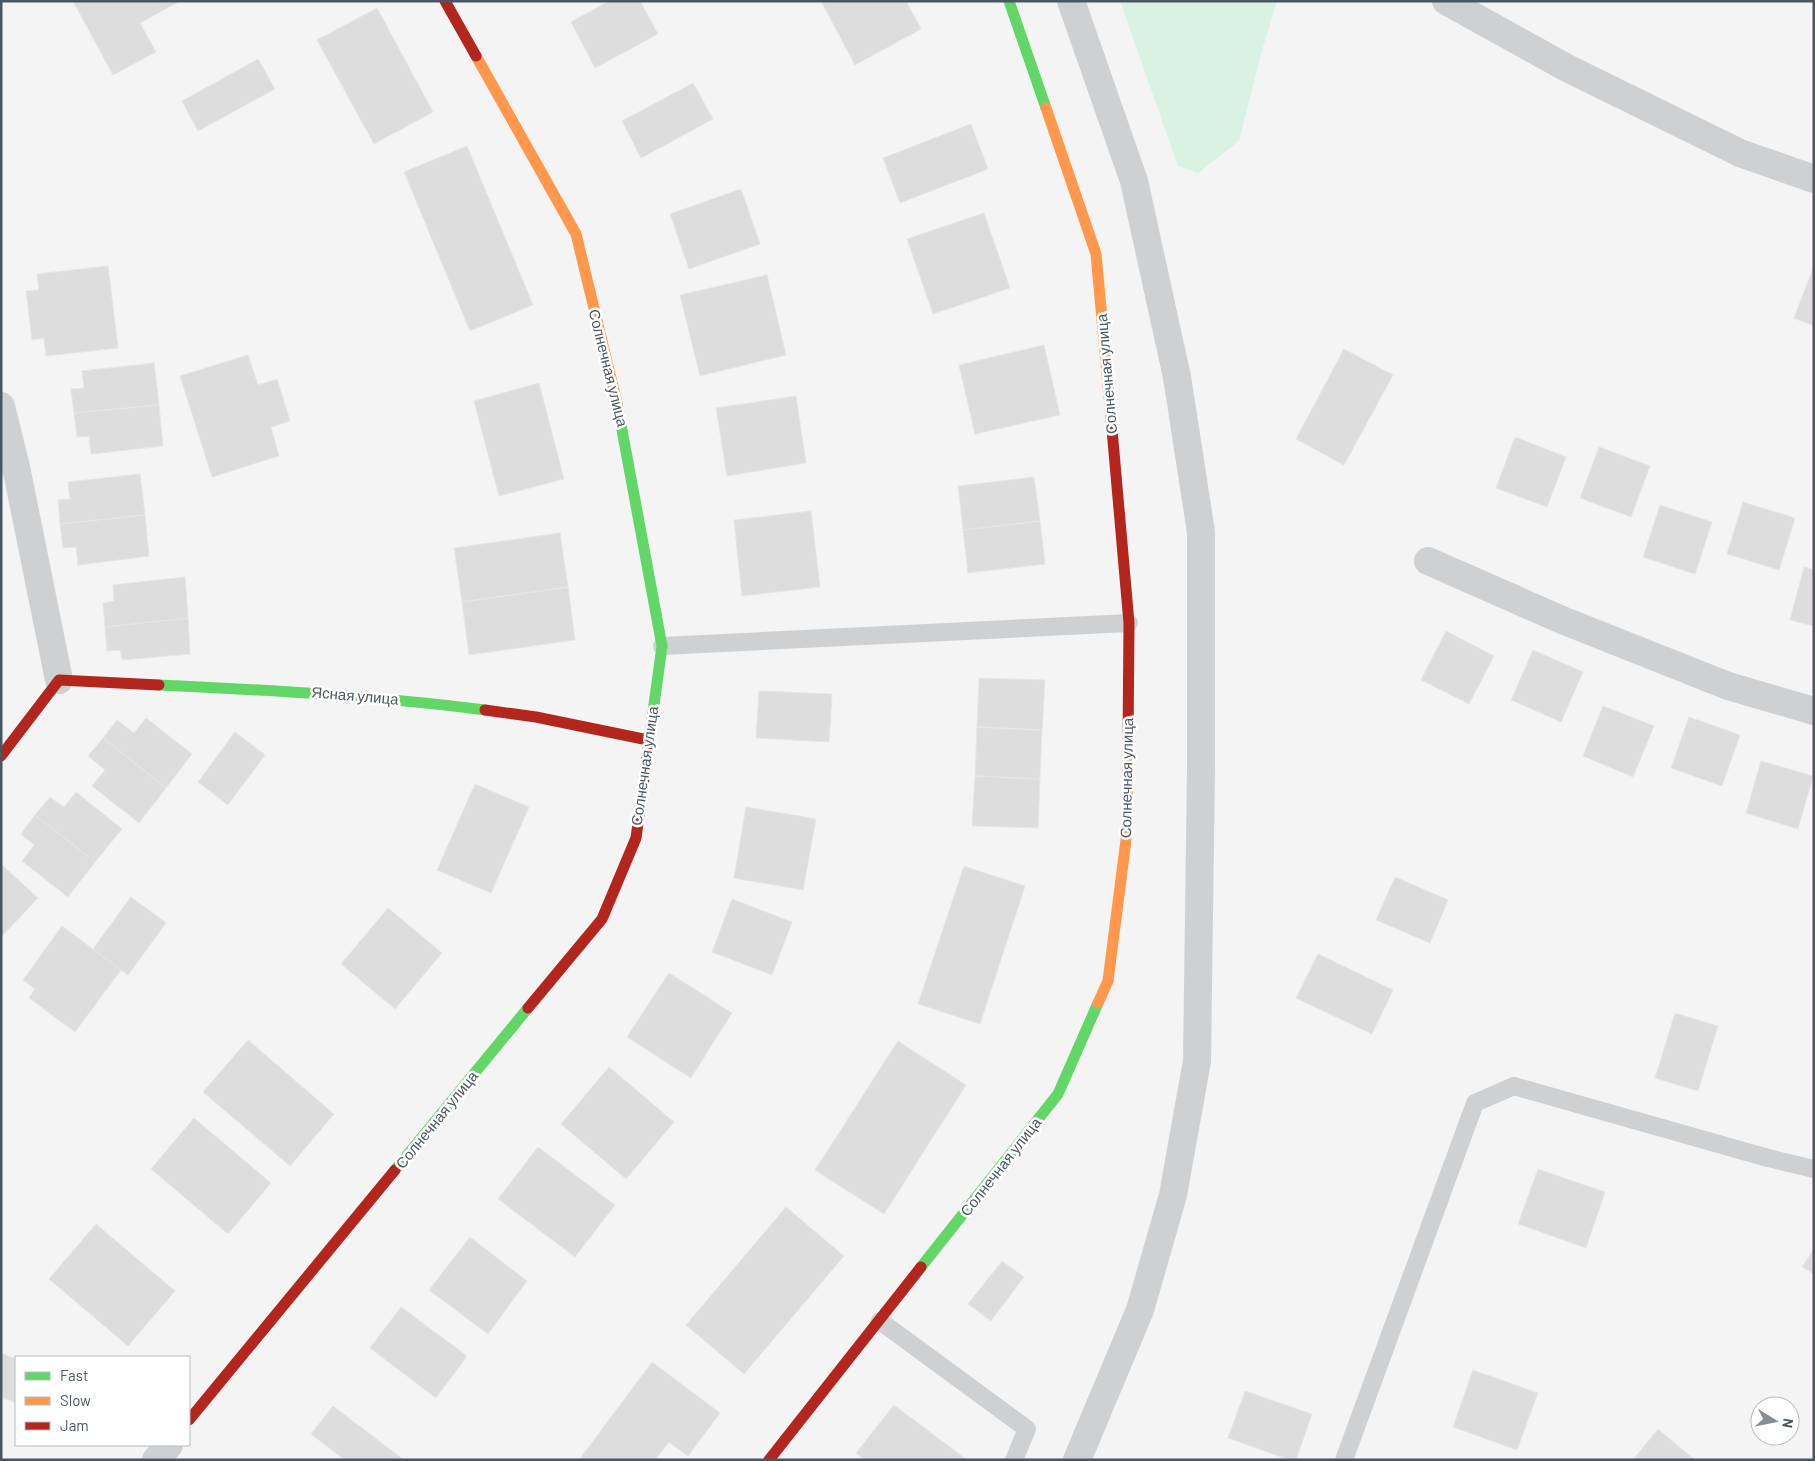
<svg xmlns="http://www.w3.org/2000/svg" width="1815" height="1461" font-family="Barlow,sans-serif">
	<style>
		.green { fill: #d9f2e3 }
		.building { fill: #ddddde; stroke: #e5e6e7 }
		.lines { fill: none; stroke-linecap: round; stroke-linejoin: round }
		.lane { stroke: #ced0d2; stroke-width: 18 }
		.street { stroke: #ced0d2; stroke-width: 28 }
		.fast { stroke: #63d668; stroke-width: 11 }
		.slow { stroke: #ff974d; stroke-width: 11 }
		.jam { stroke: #b3261e; stroke-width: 11 }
		.labels { text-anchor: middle; stroke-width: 5; stroke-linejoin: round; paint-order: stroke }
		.street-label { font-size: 15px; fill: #4a5661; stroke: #fff }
	</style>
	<rect width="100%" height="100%" fill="#f4f4f4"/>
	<!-- green -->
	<path class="green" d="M1120,1H1277L1261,54L1239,141L1198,173L1178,166Z"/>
	<!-- building -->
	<path class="building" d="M73,1H180L140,23L156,52L113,75Z
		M609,1H640L658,34L595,68L571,22Z
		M821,1H906L921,29L855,65Z
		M377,8L433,112L374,144L317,40Z
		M258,59L275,89L198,131L182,101Z
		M693,83L713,119L641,158L622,121Z
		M971,124L988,169L900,203L883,158Z
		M467,146L533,305L470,331L404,172Z
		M741,189L760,244L689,269L670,214Z
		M984,213L1010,288L933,314L907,239Z
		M108,266L118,348L46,356L44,338L32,340L26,291L39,290L37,274Z
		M1814,266V326L1794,318Z
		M767,275L786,355L700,376L680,295Z
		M1044,345L1060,415L975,434L959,365Z
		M1344,349L1393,375L1344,465L1296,439Z
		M248,355L258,385L277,379L290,421L271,427L279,456L212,477L180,376Z
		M154,363L159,405L74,413L71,389L84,388L82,371Z
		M539,383L564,479L499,496L474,401Z
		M796,396L806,463L727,476L716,408Z
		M159,405L163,446L91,454L89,436L77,437L74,413Z
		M1515,437L1566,457L1547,507L1496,488Z
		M1599,447L1650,466L1631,517L1580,498Z
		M140,474L145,515L60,524L58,500L70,499L68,482Z
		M1034,477L1040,521L963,530L958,486Z
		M1743,502L1795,518L1779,570L1727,554Z
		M1660,505L1712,522L1695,574L1643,557Z
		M811,511L820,587L742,596L734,520Z
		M145,515L149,556L78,565L76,547L63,548L60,524Z
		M1040,521L1045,564L968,573L963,530Z
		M560,533L568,587L462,602L454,548Z
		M1804,567L1814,570V626L1790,620Z
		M185,577L188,618L105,627L103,603L114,601L113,585Z
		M568,587L575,640L469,655L462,602Z
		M188,618L190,654L122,660L120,650L107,651L105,627Z
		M1446,631L1494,656L1469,704L1421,680Z
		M1533,650L1583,672L1561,722L1511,700Z
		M979,678L1045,680L1042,730L977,727Z
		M759,691L832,694L829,742L756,738Z
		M1603,706L1654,726L1633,777L1583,756Z
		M1689,717L1740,735L1722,786L1671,768Z
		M146,718L192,754L166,788L103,738L117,720L134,733Z
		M977,727L1042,730L1040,779L975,776Z
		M235,732L265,755L228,805L198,782Z
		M103,738L166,788L139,823L92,786L105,770L88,756Z
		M1761,761L1813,776L1798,829L1746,813Z
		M975,776L1040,779L1038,828L972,826Z
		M475,784L529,807L491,893L437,870Z
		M76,792L122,829L95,862L35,815L50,797L64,807Z
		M746,807L816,819L803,890L734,878Z
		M35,815L95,862L68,897L22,861L34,845L21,834Z
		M1,864L38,898L1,937Z
		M964,866L1025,886L980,1024L918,1004Z
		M1395,877L1448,900L1430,943L1376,920Z
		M131,897L166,923L128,975L93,949Z
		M732,899L792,922L772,975L712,952Z
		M388,908L442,953L395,1009L341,964Z
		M62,926L121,970L75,1032L29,998L35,989L23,980Z
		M1318,954L1393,990L1372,1034L1296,998Z
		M669,973L732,1013L691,1078L627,1037Z
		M1675,1013L1718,1026L1698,1091L1655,1078Z
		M248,1040L334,1114L290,1166L203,1092Z
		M898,1041L966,1085L884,1214L815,1170Z
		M609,1067L674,1122L626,1179L561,1124Z
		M194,1118L271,1183L228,1234L151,1169Z
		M538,1147L615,1205L575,1257L498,1199Z
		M1538,1169L1605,1192L1586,1248L1518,1224Z
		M786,1207L844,1256L744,1374L686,1325Z
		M96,1224L175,1291L128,1346L49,1279Z
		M470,1237L527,1281L488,1334L429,1290Z
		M1814,1249V1274L1802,1267Z
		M1002,1261L1024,1277L991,1321L968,1304Z
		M401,1307L467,1356L436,1398L370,1348Z
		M1,1353L16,1359V1403L1,1397Z
		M652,1362L720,1413L688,1456L669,1442L655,1460H579Z
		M1473,1370L1538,1393L1517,1450L1453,1427Z
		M1245,1391L1312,1414L1296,1460H1290L1228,1438Z
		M894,1405L967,1460H865L856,1453Z
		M333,1406L404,1460H345L311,1434Z
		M1658,1429L1695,1460H1633Z"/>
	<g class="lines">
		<!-- lane -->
		<path class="lane" d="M662,646L1129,623
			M880,1321L1027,1429L1014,1460
			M1344,1460L1475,1103L1514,1086L1768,1158L1814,1169"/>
		<!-- street -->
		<path class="street" d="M1071,1L1134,181L1177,377L1201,532V769L1197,1061L1173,1195L1140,1310L1077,1460
			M1446,1L1567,68L1740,153L1814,179
			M1,406L16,467L59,680
			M1428,561L1562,620L1728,686L1814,711
			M156,1460L169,1445"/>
		<!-- fast -->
		<path class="fast" d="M1009,1L1046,108
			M617,403L662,646L653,712
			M159,685C268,690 377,696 485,710
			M395,1170L528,1008
			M921,1267L1058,1094L1098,1003"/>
		<!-- slow -->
		<path class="slow" d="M476,56L576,234L617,403
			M1046,108L1096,254L1111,418
			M1098,1003L1108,981L1127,832L1128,743"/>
		<!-- jam -->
		<path class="jam" d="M445,1L476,56
			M1111,418L1129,623L1128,743
			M485,710L536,717L648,740
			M1,756L59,680L159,685
			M528,1008L602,919L636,838L653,712
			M189,1420L395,1170
			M769,1460L921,1267"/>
	</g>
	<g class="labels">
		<!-- street labels -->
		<g class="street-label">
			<text transform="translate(608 368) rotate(76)" y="5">Солнечная улица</text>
			<text transform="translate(1107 374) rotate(-95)" y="5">Солнечная улица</text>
			<text transform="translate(355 696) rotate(5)" y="5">Ясная улица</text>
			<text transform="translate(645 766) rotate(-82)" y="5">Солнечная улица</text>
			<text transform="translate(1127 778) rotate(-89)" y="5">Солнечная улица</text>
			<text transform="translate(437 1120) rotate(-51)" y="5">Солнечная улица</text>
			<text transform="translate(1001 1167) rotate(-52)" y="5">Солнечная улица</text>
		</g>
	</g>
	<!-- border -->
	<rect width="1815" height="1461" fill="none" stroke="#4a5661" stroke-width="5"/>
	<!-- legend -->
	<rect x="15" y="1356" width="175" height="90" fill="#ffffff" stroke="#b7bbc0"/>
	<rect x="25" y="1372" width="25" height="8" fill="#63d668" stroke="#b7bbc0"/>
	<text x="60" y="1381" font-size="15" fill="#4a5661">Fast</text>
	<rect x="25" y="1397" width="25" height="8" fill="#ff974d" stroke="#b7bbc0"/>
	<text x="60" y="1406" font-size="15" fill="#4a5661">Slow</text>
	<rect x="25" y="1422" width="25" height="8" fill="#b3261e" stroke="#b7bbc0"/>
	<text x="60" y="1431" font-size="15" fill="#4a5661">Jam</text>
	<!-- north arrow -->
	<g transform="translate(1775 1421) rotate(100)"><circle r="24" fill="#ffffff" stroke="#b7bbc0"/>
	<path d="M0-4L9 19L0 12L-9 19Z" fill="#868d94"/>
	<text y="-8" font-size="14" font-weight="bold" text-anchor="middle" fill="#4a5661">N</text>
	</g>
</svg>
